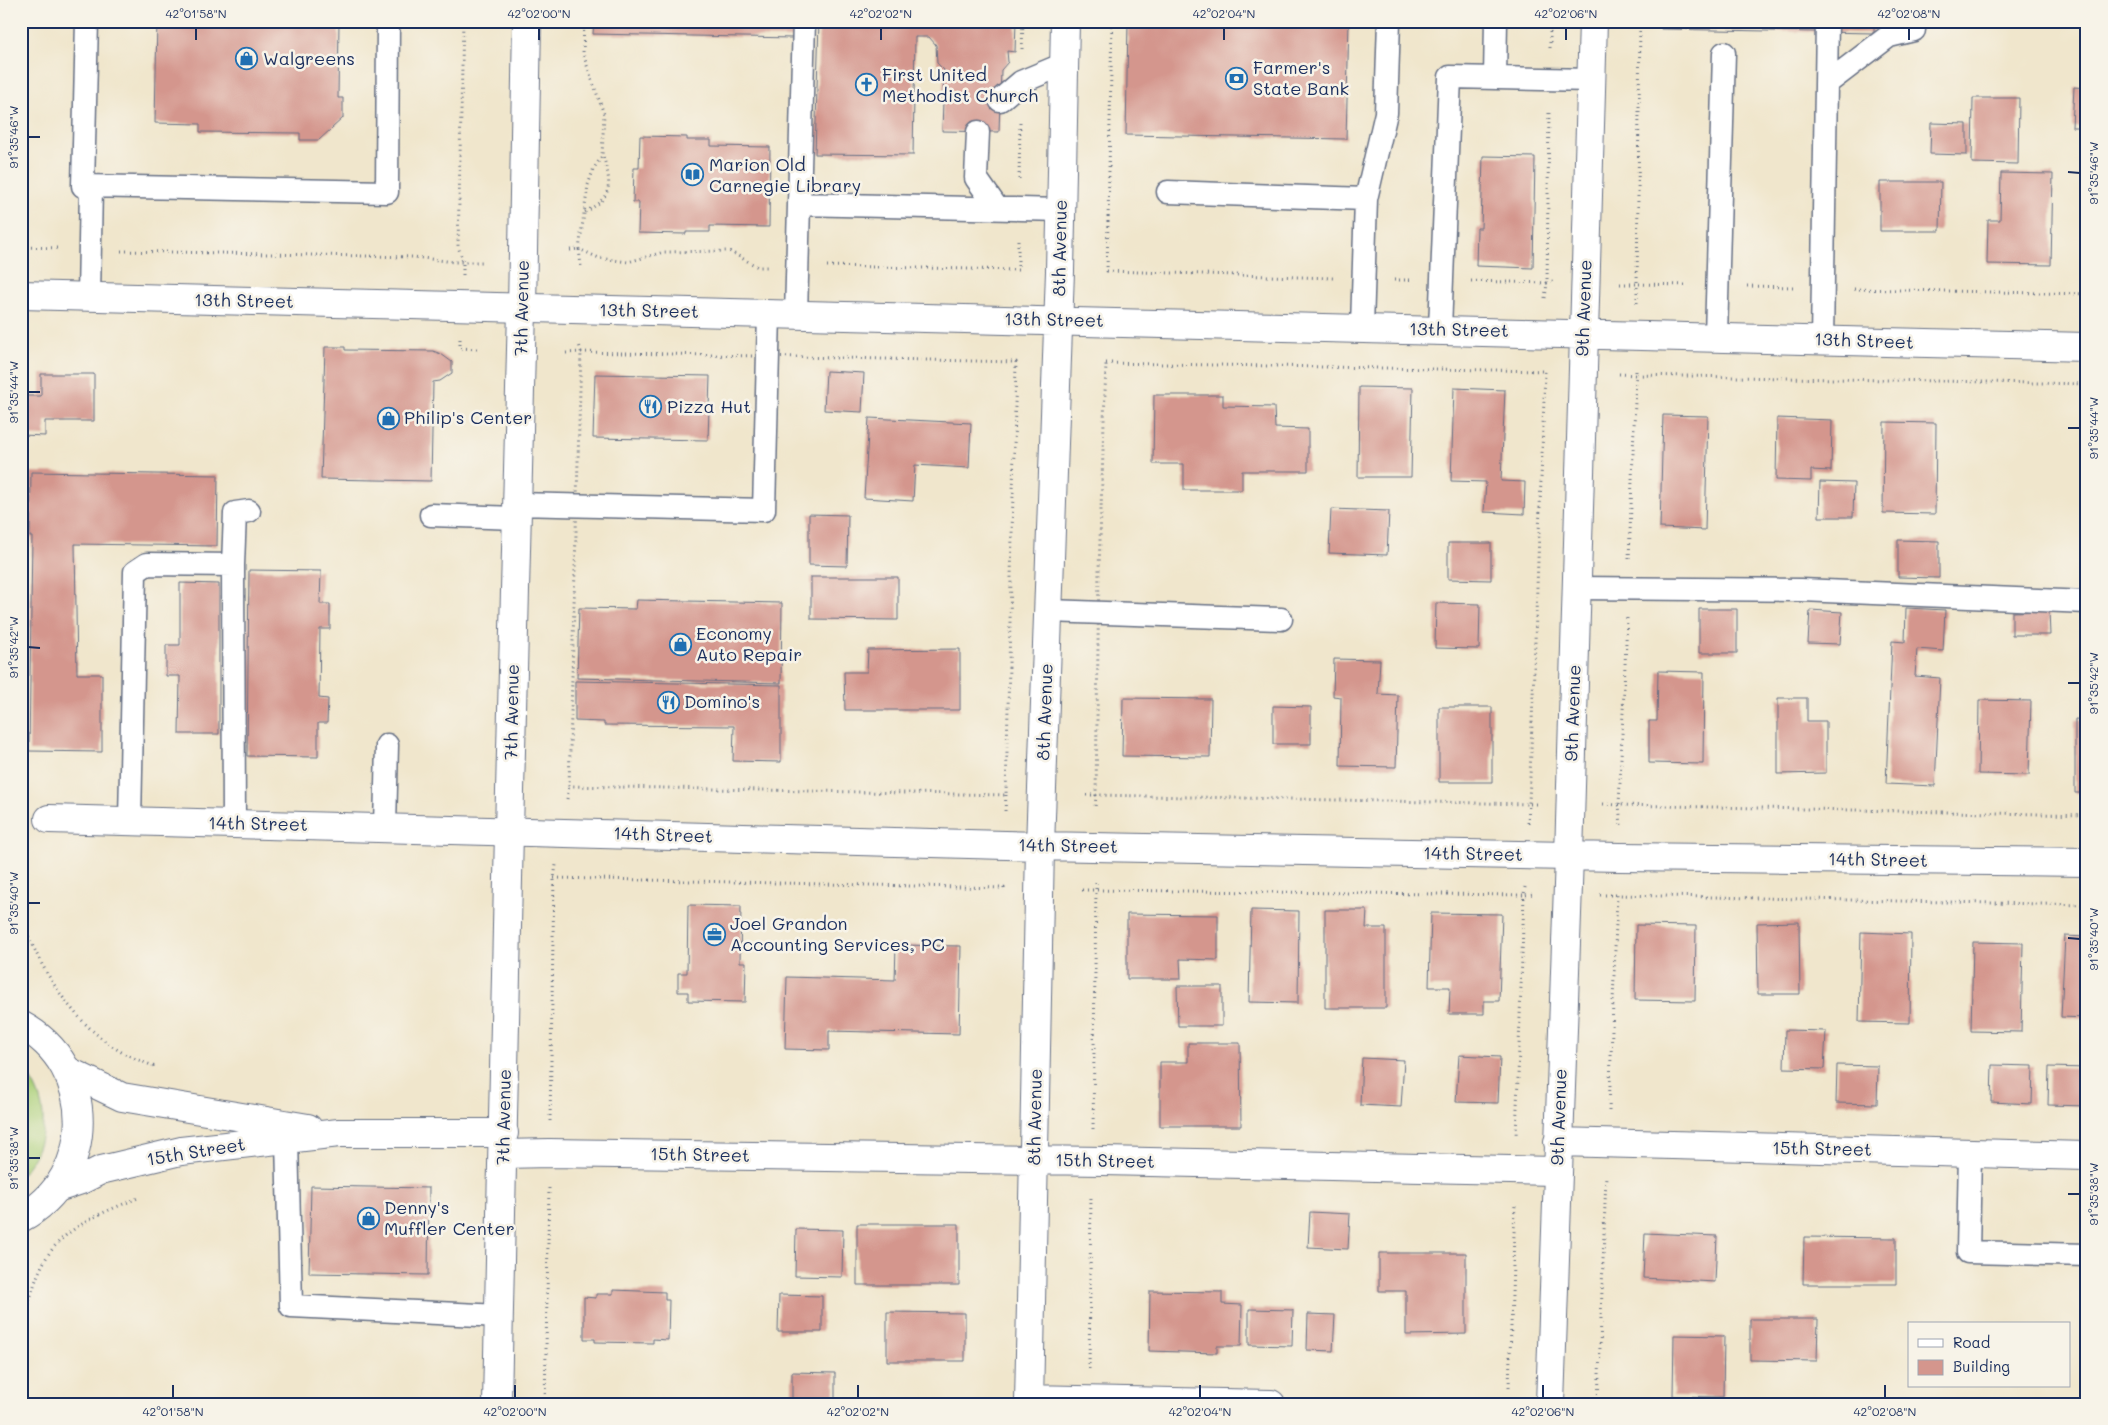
<svg xmlns="http://www.w3.org/2000/svg" width="2108" height="1425" font-family="Mali,sans-serif">
	<style>
		.green { fill: #abd079; stroke: #63806c }
		.building { fill: #d4968d }
		.lines { fill: none; stroke-linecap: round; stroke-linejoin: round }
		.lane-casing { stroke: #666f84; stroke-width: 25 }
		.street-casing { stroke: #666f84; stroke-width: 30 }
		.secondary-casing { stroke: #666f84; stroke-width: 30 }
		.primary-casing { stroke: #666f84; stroke-width: 30 }
		.path { stroke: #666f84; stroke-width: 3; stroke-dasharray: 1 4; stroke-linecap: butt }
		.lane { stroke: #fff; stroke-width: 22 }
		.street { stroke: #fff; stroke-width: 28 }
		.secondary { stroke: #fff; stroke-width: 28 }
		.primary { stroke: #fff; stroke-width: 28 }
		.ticks { fill: none; stroke: #1b2f5e; stroke-width: 2 }
		.labels { text-anchor: middle; stroke-width: 5; stroke-linejoin: round; paint-order: stroke }
		.poi-label { font-size: 18px; fill: #1b2f5e; stroke: #f7f3e8; text-anchor: start }
		.street-label { font-size: 18px; fill: #1b2f5e; stroke: #f7f3e8 }
		.neatline { fill: none; stroke: #1b2f5e; stroke-width: 2 }
		.ticks-label { font-size: 12px; text-anchor: middle; fill: #1b2f5e }
	</style>
	<rect width="100%" height="100%" fill="#f7f3e8"/>
	<filter id="ink" filterUnits="userSpaceOnUse"><feTurbulence type="fractalNoise" baseFrequency=".02" numOctaves="2"/><feDisplacementMap in="SourceGraphic" scale="10" xChannelSelector="R" yChannelSelector="G"/><feConvolveMatrix kernelMatrix="1 2 1 2 8 2 1 2 1" color-interpolation-filters="sRGB"/></filter>
	<filter id="wash" filterUnits="userSpaceOnUse"><feTurbulence type="fractalNoise" baseFrequency=".0096" numOctaves="4" result="noise"/><feDisplacementMap in="SourceGraphic" scale="20" xChannelSelector="R" yChannelSelector="G"/><feGaussianBlur stdDeviation="1.12" result="paint"/><feColorMatrix in="noise" values="0 0 0 0 0 0 0 0 0 0 0 0 0 0 0 0 0 1.4 0 .05"/><feComposite in="paint" operator="in"/></filter>
	<g filter="url(#wash)">
		<rect width="100%" height="100%" fill="#f0e6cc"/>
		<!-- green -->
		<path class="green" d="M21,1067C51,1099 50,1143 21,1175Z"/>
		<g id="blocks">
			<!-- building -->
			<path class="building" d="M157,21H339L338,98H343V118L319,140H300V133L200,132V124L155,123Z
				M594,21H793V38L593,34Z
				M819,21H1016L1015,52L1007,51L1008,62L1001,70L999,132L942,131L944,70L937,63L936,45L929,37H915L913,155L815,154Z
				M1128,21H1349L1346,139L1126,135Z
				M1661,21H1874V33L1661,29Z
				M2074,87L2087,88V127H2072Z
				M1973,98H2019L2018,164L1972,163Z
				M1931,123L1967,124V155L1930,154Z
				M640,136L687,137V140H711V146L770,147L769,227L710,226V232H686V234L638,233L639,202H633L634,168H639Z
				M1483,156L1535,157L1533,268L1476,266L1477,228H1481Z
				M2001,173L2053,174L2051,265L1987,264L1988,220H2000Z
				M1880,182H1941L1940,231H1880Z
				M325,347H345V350L433,351L441,354L452,362V373L440,381L433,382L431,481L321,479Z
				M826,371L864,373L862,412L824,410Z
				M41,374H94V421H45V436L22,435V396H41Z
				M595,374L710,376L708,440L593,438Z
				M1359,387L1413,388L1411,477H1358Z
				M1454,388L1505,390L1501,481L1525,482L1524,514L1484,512L1486,482L1451,481Z
				M1154,395H1223V406L1274,407L1275,428L1308,429V471H1242V490H1184V464H1153Z
				M1663,415L1708,416L1705,530L1660,528Z
				M869,418L971,423L969,468L915,465L913,501L864,498Z
				M1777,418L1832,420L1831,471L1811,470V481L1776,480Z
				M1884,422L1936,423L1935,514L1883,513Z
				M31,472L218,475L217,546L75,544L77,674H102V752L29,751L32,537H30Z
				M1820,482L1854,483L1853,517H1819Z
				M1331,509L1389,511L1387,555L1329,553Z
				M809,514L848,515L847,566L809,565Z
				M1898,540L1939,541V578L1898,577Z
				M1448,543H1491V580L1448,579Z
				M249,570L321,571L320,604H330V629H320L319,698L328,699L327,723H318V757L247,756Z
				M811,577H898V620L811,619Z
				M180,583L219,584V734H179L180,676H166V645H180Z
				M637,600L782,603L781,683L577,678L579,608L636,609Z
				M1436,603L1480,604L1479,649L1435,648Z
				M1906,608L1945,610L1943,651L1917,649L1915,676L1940,678L1935,786L1886,784L1892,641L1905,642Z
				M1699,609H1737V653H1699Z
				M1810,610L1842,612L1840,644L1808,643Z
				M2049,611L2050,635H2012V612Z
				M960,649V710H845L844,672H867L868,650Z
				M1334,659L1380,660L1378,694L1398,695L1396,767L1340,766L1341,697L1333,696Z
				M1658,671L1704,672L1703,764L1649,763V721H1657Z
				M575,681L781,685V762L733,761L734,726L604,725V722L575,721Z
				M1123,698L1211,699L1210,757L1122,756Z
				M1778,698H1807V721H1826V773L1778,774Z
				M1979,700L2031,701L2029,775L1978,774Z
				M1273,706L1311,707V744H1273Z
				M1439,707H1492V782H1439Z
				M2075,719L2087,720V793H2075Z
				M688,905L741,906L740,962H746L745,1002L688,1001V992H678V973H687Z
				M1251,910L1299,911L1298,1003L1249,1002Z
				M1325,910H1367L1366,928H1386V1008H1325Z
				M1431,913L1502,914L1499,1001H1484V1014H1449L1450,987H1429Z
				M1127,914L1218,915V960L1180,959L1181,979H1127Z
				M1799,922L1800,994H1758L1757,923Z
				M1636,925L1696,926L1695,1001L1635,1000Z
				M1861,932L1911,934L1910,1023L1859,1022Z
				M2065,936L2087,937V1018L2061,1017Z
				M1973,942L2023,943L2021,1032L1971,1031Z
				M896,945L961,946L959,1034L829,1031V1050L785,1049L787,977L895,980Z
				M1177,986H1222V1026H1178Z
				M1785,1030L1826,1031L1824,1069L1784,1068Z
				M1188,1043H1240L1241,1126H1160V1062H1188Z
				M1459,1055L1500,1057L1498,1103L1456,1102Z
				M1362,1058L1404,1060L1401,1107L1360,1105Z
				M1837,1065L1878,1066L1877,1104L1836,1103Z
				M1992,1065L2033,1066L2032,1104L1991,1102Z
				M2049,1067L2087,1068V1106L2048,1105Z
				M311,1186L429,1188L428,1275L309,1273Z
				M1310,1212L1350,1214L1348,1249L1308,1247Z
				M857,1224H959V1285H857Z
				M796,1229L843,1230L842,1277L795,1276Z
				M1645,1233L1717,1236L1715,1282L1643,1278Z
				M1804,1237L1896,1238V1284H1803Z
				M1379,1253H1466V1334L1406,1335V1291H1379Z
				M613,1290L665,1292V1300H669L668,1340L653,1339V1343L595,1342V1339H584V1297L596,1298V1294H613Z
				M1150,1291L1222,1292V1304L1242,1305L1241,1346H1217V1353L1149,1351Z
				M779,1295L822,1296V1332H778Z
				M1249,1309L1293,1310L1292,1346L1249,1345Z
				M887,1312L965,1313V1361H887Z
				M1308,1314L1335,1315L1333,1351L1307,1350Z
				M1750,1319H1818L1817,1361L1750,1360Z
				M1674,1335L1724,1336L1723,1397L1673,1396Z
				M792,1372L835,1373V1404H792Z"/>
		</g>
	</g>
	<g filter="url(#ink)">
		<use href="#blocks" fill-opacity="0" stroke="#666f84" stroke-width="1"/>
		<g class="lines">
			<defs>
				<path id="lane" d="M87,21L83,186L387,192L388,21
					M1495,78L1496,21
					M1826,84L1889,36L1914,30V21
					M1000,100L1021,82L1064,64
					M978,132L976,178L997,208
					M1168,192L1366,199
					M799,204L1061,210
					M89,297L91,186
					M796,315L804,21
					M1362,327L1366,199L1386,113L1389,21
					M1440,329L1450,77L1591,80
					M1716,336L1724,53
					M1822,340L1827,21
					M517,504L764,510L769,314
					M431,515L517,518
					M233,565L234,823
					M1576,588L1801,590L2087,602
					M1048,611L1281,619
					M130,821L135,572L147,564L233,565L235,513L249,511
					M385,827L387,745
					M287,1139L291,1306L500,1316
					M1970,1153L1968,1252L2087,1255"/>
				<path id="street" d="M21,295C710,315 1398,328 2087,347
					M49,819L1040,846L1620,857L2087,862
					M68,1071L122,1097L308,1128
					M1558,1142L2087,1156
					M504,1154L549,1153L1103,1161L1557,1171
					M57,1188L81,1180L101,1170L181,1151L339,1133H504
					M1029,1399L1271,1404
					M1029,1404L1040,846L1060,271L1065,21
					M1550,1404L1569,856L1593,21"/>
				<path id="secondary" d="M497,1404L509,831L522,309L527,21"/>
				<path id="primary" d="M21,1025C98,1066 98,1177 21,1218"/>
			</defs>
			<!-- lane casing -->
			<use href="#lane" class="lane-casing"/>
			<!-- street casing -->
			<use href="#street" class="street-casing"/>
			<!-- secondary casing -->
			<use href="#secondary" class="secondary-casing"/>
			<!-- primary casing -->
			<use href="#primary" class="primary-casing"/>
			<!-- path -->
			<path class="path" d="M584,21L583,54L604,114L602,156L594,168L588,185L579,249L599,258L628,262L664,252L729,251L758,267H768
				M1112,21L1107,271L1333,278
				M1640,21L1637,284L1688,285
				M1550,48V21
				M1022,49L1023,21
				M1019,179L1020,123
				M585,212C613,197 612,184 603,156
				M21,247L60,248
				M570,250L579,249L581,266
				M121,251L414,257L454,262H482
				M827,266L1018,270V240
				M463,275V262L458,246L463,21
				M1394,280H1413
				M1471,281L1547,283L1549,109
				M1620,284H1637V303
				M1747,286L1793,287
				M1854,289L2087,294
				M1545,298L1547,283L1553,282
				M460,339V348L478,349
				M581,352L1016,362L1006,795L569,786Z
				M566,353L581,352L579,344
				M1106,363L1545,371L1529,804L1096,795L1099,569Z
				M1619,374L1636,375V368
				M1629,559L1636,375L2087,384
				M1627,618L1619,805L2087,815
				M1086,795H1096L1095,808
				M567,799L569,786
				M1603,804L1619,805L1621,825
				M1005,811L1006,795H1007
				M1528,823L1529,804H1537
				M554,878L1004,888V890
				M1525,887L1524,895L1535,894
				M1082,890H1096V880
				M1600,895H1617V893
				M21,916L27,933
				M21,935L27,933C47,980 78,1028 125,1054C133,1058 144,1062 153,1066L152,1070
				M1609,1111L1617,895L2087,905
				M550,1121L554,878L556,865
				M1093,1129L1096,890L1524,895L1516,1137
				M21,1300L29,1302C33,1289 37,1274 44,1262C62,1227 104,1212 138,1198
				M1089,1369L1091,1195
				M1509,1387L1515,1203
				M25,1404V1356L29,1302
				M545,1404L549,1187
				M1598,1404L1606,1175"/>
			<!-- lane -->
			<use href="#lane" class="lane"/>
			<!-- street -->
			<use href="#street" class="street"/>
			<!-- secondary -->
			<use href="#secondary" class="secondary"/>
			<!-- primary -->
			<use href="#primary" class="primary"/>
		</g>
	</g>
	<!-- ticks -->
	<path class="ticks" d="M196,40V28M539,40V28M881,40V28M1224,40V28M1566,40V28M1909,40V28M28,137H40M2068,172L2080,173M28,392H40M2068,428H2080M28,647L40,648M2068,683H2080M28,903H40M2068,938L2080,939M28,1158H40M2068,1194H2080M173,1398V1385M515,1398V1385M858,1398V1385M1200,1398V1385M1543,1398V1385M1885,1398V1385"/>
	<!-- icons -->
	<defs>
		<symbol id="shop-ring" viewBox="-11 -11 22 22"><circle r="9.5" fill="#f7f3e8" stroke="#1f6fb2" stroke-width="1.5"/><path d="M-5-2.5h2.3a2.7 3.5 0 0 1 5.4 0H5L5.5 6h-11ZM-1.5-2.5h3a1.5 2.3 0 0 0-3 0Z" fill="#1f6fb2"/></symbol>
		<symbol id="bank-ring" viewBox="-11 -11 22 22"><circle r="9.5" fill="#f7f3e8" stroke="#1f6fb2" stroke-width="1.5"/><path d="M-6-4H6V4H-6ZM0-2.3a2.3 2.3 0 1 0 0 4.6a2.3 2.3 0 1 0 0-4.6Z" fill="#1f6fb2"/></symbol>
		<symbol id="church-ring" viewBox="-11 -11 22 22"><circle r="9.5" fill="#f7f3e8" stroke="#1f6fb2" stroke-width="1.5"/><path d="M-1.2-6h2.4v3.5h3.3v2.4h-3.3V6h-2.4V-.1h-3.3v-2.4h3.3Z" fill="#1f6fb2"/></symbol>
		<symbol id="library-ring" viewBox="-11 -11 22 22"><circle r="9.5" fill="#f7f3e8" stroke="#1f6fb2" stroke-width="1.5"/><path d="M-6-4Q-3-5.5-.7-3.5V5Q-3 3-6 4ZM6-4Q3-5.5 .7-3.5V5Q3 3 6 4Z" fill="#1f6fb2"/></symbol>
		<symbol id="restaurant-ring" viewBox="-11 -11 22 22"><circle r="9.5" fill="#f7f3e8" stroke="#1f6fb2" stroke-width="1.5"/><path d="M-5-6h1v4h1v-4h1v4h1v-4h1v5L-1.5 .5V6h-2V.5L-5-1ZM5-6V6H3V1.5H1.5Q1.5-4 5-6Z" fill="#1f6fb2"/></symbol>
		<symbol id="office-ring" viewBox="-11 -11 22 22"><circle r="9.5" fill="#f7f3e8" stroke="#1f6fb2" stroke-width="1.5"/><path d="M-6-3h4V-5.5h4V-3h4V5H-6ZM-1-4.5V-3h2v-1.5ZM-6 0V1H6V0Z" fill="#1f6fb2"/></symbol>
	</defs>
	<g fill-rule="evenodd">
		<use href="#shop-ring" x="234" y="46" width="25" height="25"/>
		<use href="#bank-ring" x="1224" y="66" width="25" height="25"/>
		<use href="#church-ring" x="854" y="72" width="25" height="25"/>
		<use href="#library-ring" x="680" y="162" width="25" height="25"/>
		<use href="#restaurant-ring" x="638" y="394" width="25" height="25"/>
		<use href="#shop-ring" x="376" y="406" width="25" height="25"/>
		<use href="#shop-ring" x="668" y="632" width="25" height="25"/>
		<use href="#restaurant-ring" x="656" y="690" width="25" height="25"/>
		<use href="#office-ring" x="702" y="922" width="25" height="25"/>
		<use href="#shop-ring" x="356" y="1206" width="25" height="25"/>
	</g>
	<g class="labels">
		<!-- poi labels -->
		<g class="poi-label">
			<text x="263" y="65">Walgreens</text>
			<text x="1253" y="74">Farmer's<tspan x="1253" dy="21">State Bank</tspan></text>
			<text x="882" y="81">First United<tspan x="882" dy="21">Methodist Church</tspan></text>
			<text x="709" y="171">Marion Old<tspan x="709" dy="21">Carnegie Library</tspan></text>
			<text x="667" y="413">Pizza Hut</text>
			<text x="404" y="424">Philip's Center</text>
			<text x="696" y="640">Economy<tspan x="696" dy="21">Auto Repair</tspan></text>
			<text x="684" y="708">Domino's</text>
			<text x="730" y="930">Joel Grandon<tspan x="730" dy="21">Accounting Services, PC</tspan></text>
			<text x="384" y="1214">Denny's<tspan x="384" dy="21">Muffler Center</tspan></text>
		</g>
		<!-- street labels -->
		<g class="street-label">
			<text transform="translate(1060 248) rotate(-89)" y="6">8th Avenue</text>
			<text transform="translate(244 301) rotate(1)" y="6">13th Street</text>
			<text transform="translate(522 308) rotate(-89)" y="6">7th Avenue</text>
			<text transform="translate(1584 308) rotate(-88)" y="6">9th Avenue</text>
			<text transform="translate(649 311) rotate(1)" y="6">13th Street</text>
			<text transform="translate(1054 320) rotate(1)" y="6">13th Street</text>
			<text transform="translate(1459 330) rotate(1)" y="6">13th Street</text>
			<text transform="translate(1864 341) rotate(2)" y="6">13th Street</text>
			<text transform="translate(512 712) rotate(-89)" y="6">7th Avenue</text>
			<text transform="translate(1045 712) rotate(-88)" y="6">8th Avenue</text>
			<text transform="translate(1573 713) rotate(-88)" y="6">9th Avenue</text>
			<text transform="translate(258 824) rotate(1)" y="6">14th Street</text>
			<text transform="translate(663 835) rotate(2)" y="6">14th Street</text>
			<text transform="translate(1068 846) rotate(1)" y="6">14th Street</text>
			<text transform="translate(1473 854) rotate(1)" y="6">14th Street</text>
			<text transform="translate(1878 860) rotate(1)" y="6">14th Street</text>
			<text transform="translate(504 1117) rotate(-89)" y="6">7th Avenue</text>
			<text transform="translate(1035 1117) rotate(-89)" y="6">8th Avenue</text>
			<text transform="translate(1559 1117) rotate(-88)" y="6">9th Avenue</text>
			<text transform="translate(1822 1149) rotate(1)" y="6">15th Street</text>
			<text transform="translate(196 1152) rotate(-9)" y="6">15th Street</text>
			<text transform="translate(700 1155) rotate(1)" y="6">15th Street</text>
			<text transform="translate(1105 1161) rotate(1)" y="6">15th Street</text>
		</g>
	</g>
	<!-- margin -->
	<rect width="2108" height="1425" fill="none" stroke="#f7f3e8" stroke-width="55"/>
	<!-- legend -->
	<rect x="1908" y="1322" width="162" height="65" fill="#f7f3e8" stroke="#9fa5b1"/>
	<rect x="1918" y="1339" width="25" height="8" fill="#ffffff" stroke="#9fa5b1"/>
	<text x="1953" y="1348" font-size="15" fill="#1b2f5e">Road</text>
	<rect x="1918" y="1360" width="25" height="15" fill="#d4968d" stroke="#9fa5b1"/>
	<text x="1953" y="1372" font-size="15" fill="#1b2f5e">Building</text>
	<rect x="28" y="28" width="2052" height="1370" class="neatline"/>
	<g class="ticks-label">
		<text x="196" y="18">42°01'58"N</text>
		<text x="539" y="18">42°02'00"N</text>
		<text x="881" y="18">42°02'02"N</text>
		<text x="1224" y="18">42°02'04"N</text>
		<text x="1566" y="18">42°02'06"N</text>
		<text x="1909" y="18">42°02'08"N</text>
		<text transform="translate(14 137) rotate(-90)" y="4">91°35'46"W</text>
		<text transform="translate(2094 173) rotate(-90)" y="4">91°35'46"W</text>
		<text transform="translate(14 392) rotate(-90)" y="4">91°35'44"W</text>
		<text transform="translate(2094 428) rotate(-90)" y="4">91°35'44"W</text>
		<text transform="translate(14 647) rotate(-90)" y="4">91°35'42"W</text>
		<text transform="translate(2094 683) rotate(-90)" y="4">91°35'42"W</text>
		<text transform="translate(14 903) rotate(-90)" y="4">91°35'40"W</text>
		<text transform="translate(2094 939) rotate(-90)" y="4">91°35'40"W</text>
		<text transform="translate(14 1158) rotate(-90)" y="4">91°35'38"W</text>
		<text transform="translate(2094 1194) rotate(-90)" y="4">91°35'38"W</text>
		<text x="173" y="1416">42°01'58"N</text>
		<text x="515" y="1416">42°02'00"N</text>
		<text x="858" y="1416">42°02'02"N</text>
		<text x="1200" y="1416">42°02'04"N</text>
		<text x="1543" y="1416">42°02'06"N</text>
		<text x="1885" y="1416">42°02'08"N</text>
	</g>
</svg>
